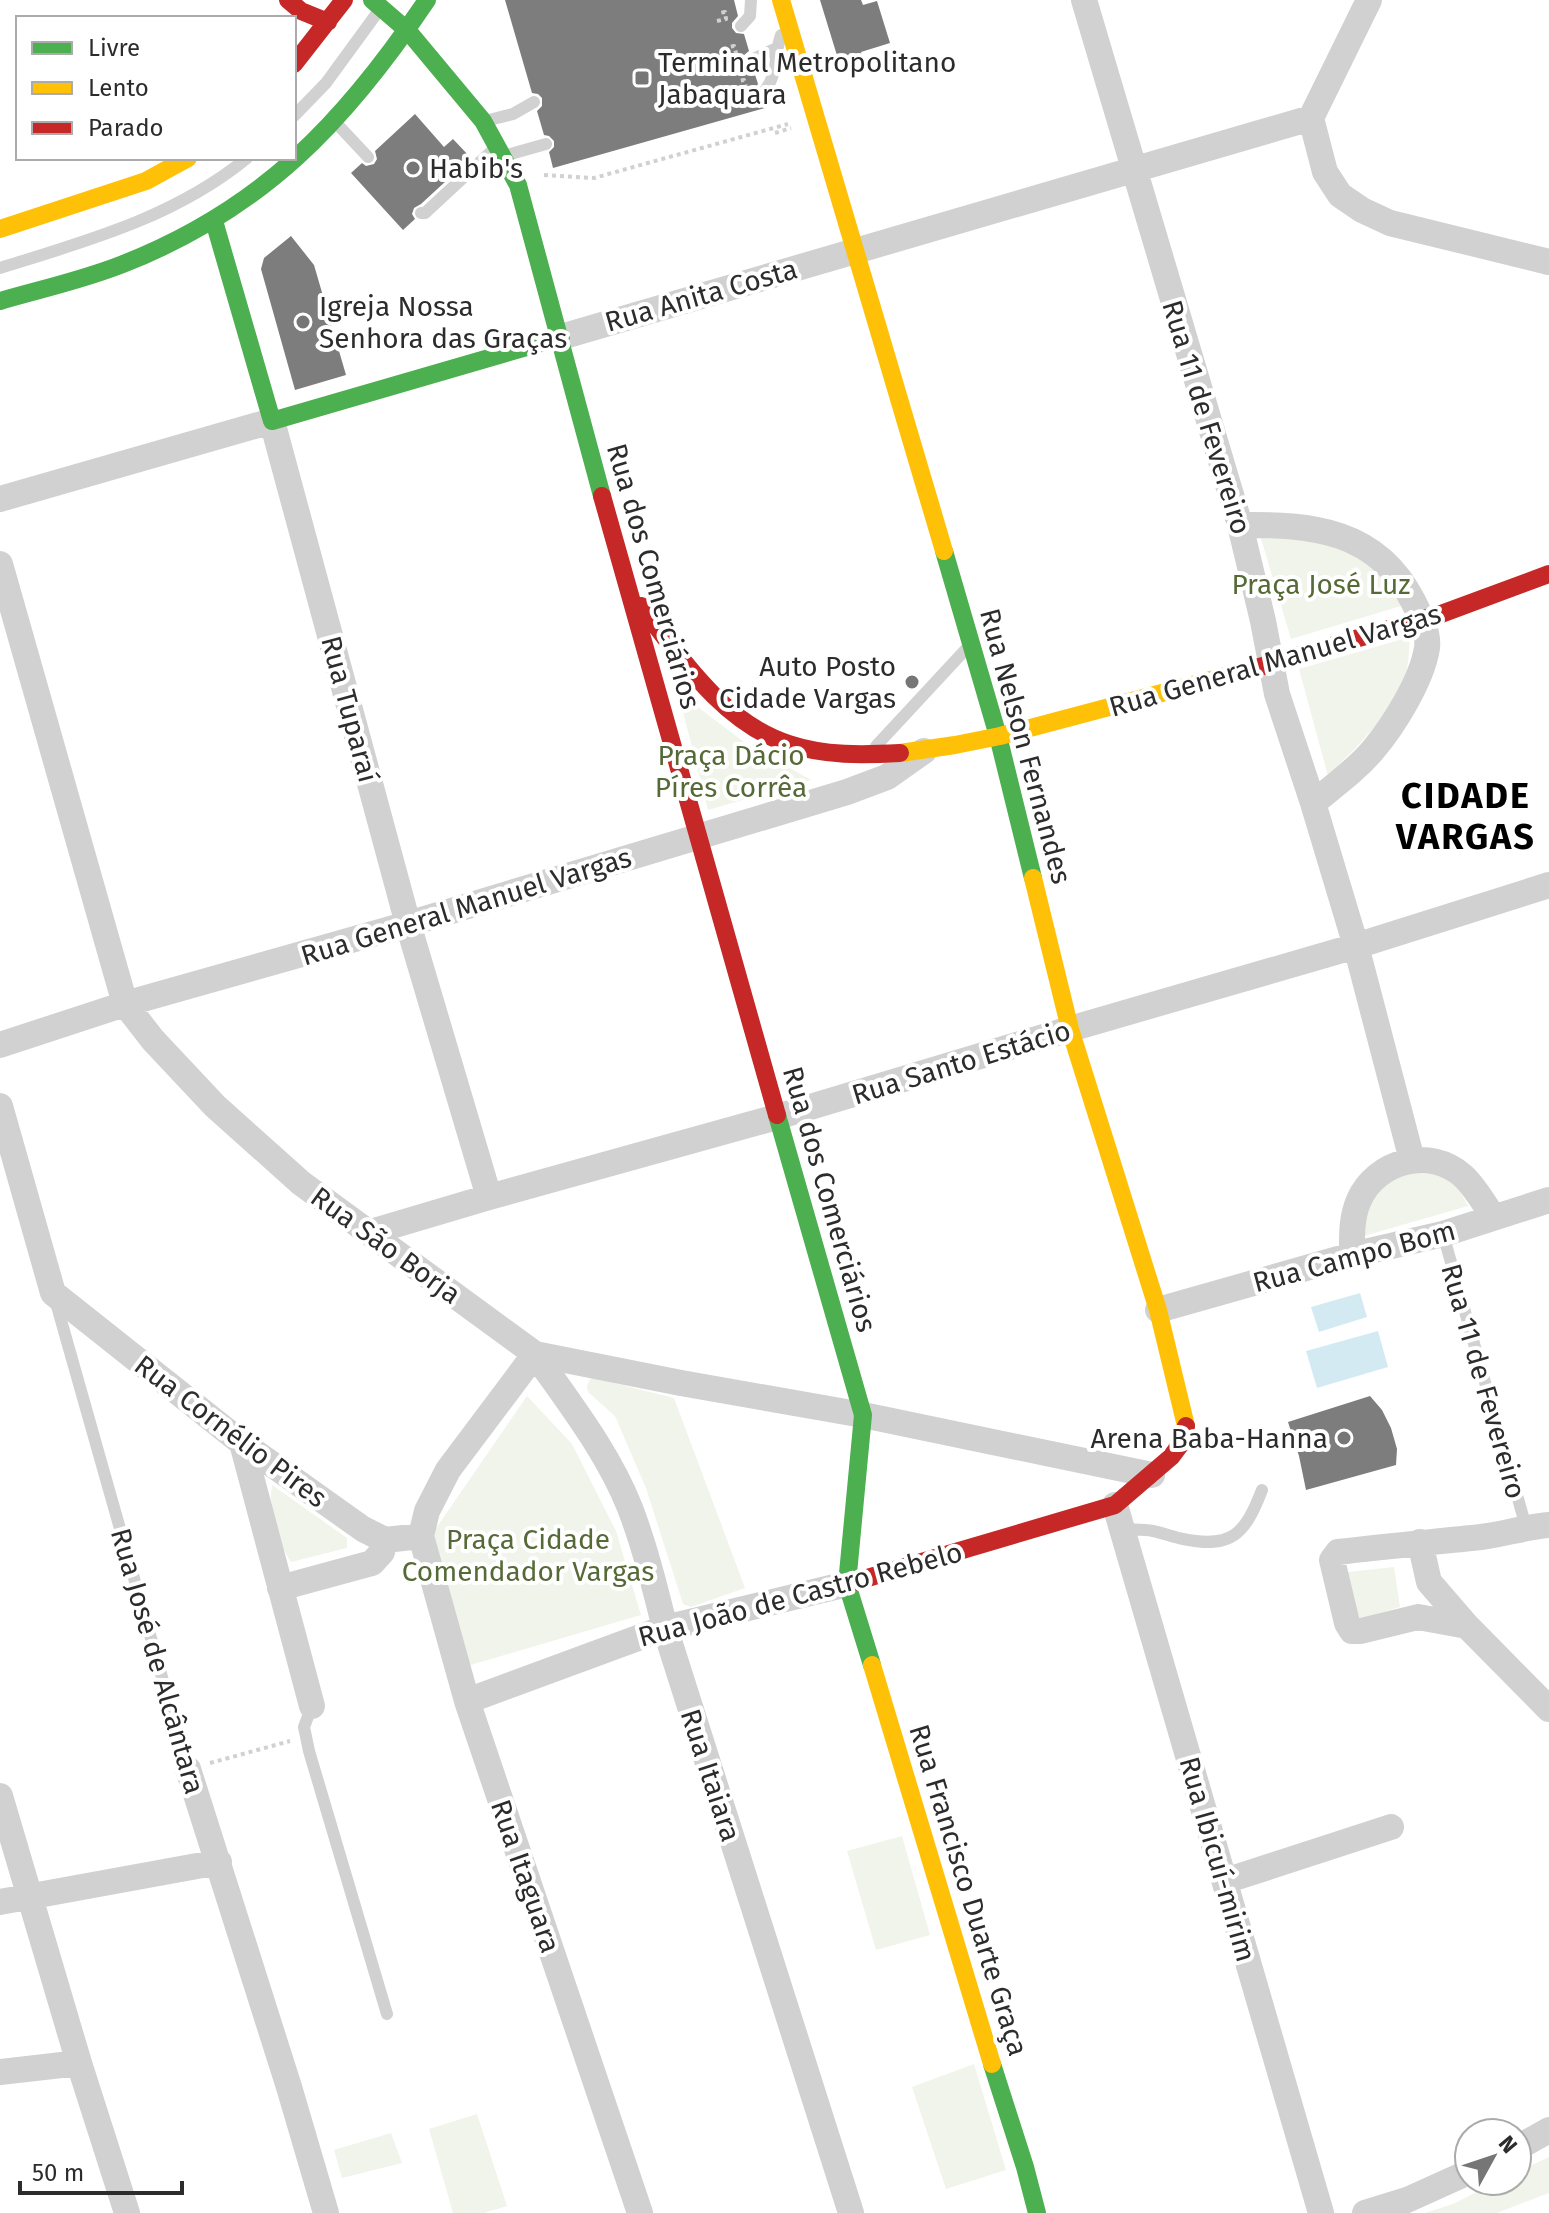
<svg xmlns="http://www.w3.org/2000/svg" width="1549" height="2213" font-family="'Fira Sans',sans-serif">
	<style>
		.green { fill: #f1f4ea }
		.water { fill: #d4eaf2 }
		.building { fill: #7d7d7d }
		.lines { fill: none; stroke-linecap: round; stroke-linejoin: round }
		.path { stroke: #d1d1d1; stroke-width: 4; stroke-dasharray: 4 4; stroke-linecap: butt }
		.lane { stroke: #d1d1d1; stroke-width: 12 }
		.street { stroke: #d1d1d1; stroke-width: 26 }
		.fast { stroke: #4caf50; stroke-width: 18 }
		.slow { stroke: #ffc107; stroke-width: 18 }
		.jam { stroke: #c62828; stroke-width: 18 }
		.poi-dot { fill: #767676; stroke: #fff; stroke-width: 3 }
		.labels { text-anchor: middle; stroke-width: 8; stroke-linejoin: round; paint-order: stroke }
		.poi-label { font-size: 28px; fill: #2c2c2c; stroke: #fff; text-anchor: start }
		.street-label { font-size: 28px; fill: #2c2c2c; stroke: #fff }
		.park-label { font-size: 28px; fill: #556a37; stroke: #fff }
		.district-label { font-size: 36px; font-weight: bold; letter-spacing: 2px; fill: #000; stroke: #fff }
	</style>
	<rect width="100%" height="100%" fill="#fff"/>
	<!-- green -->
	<path class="green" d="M1260,535L1336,541L1383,575L1401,606L1291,639Z
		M1410,637C1409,647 1409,659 1407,669C1394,713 1359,744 1328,776L1299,669Z
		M678,692L744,742L811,780L708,810Z
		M1429,1170L1456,1184L1468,1206L1357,1238L1362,1205L1394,1174Z
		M594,1378L674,1398L745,1588L691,1607L683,1604L646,1488L615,1416L588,1392L587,1386L590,1379Z
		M527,1396L572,1444L616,1531L641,1615L467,1666L430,1537Z
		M272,1485L347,1538V1548L291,1562C277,1541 268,1510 272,1485Z
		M1394,1567L1400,1607L1358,1620L1348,1572Z
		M902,1836L930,1935L876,1950L847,1851Z
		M974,2064L1006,2170L946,2189L912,2087Z
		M477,2114L507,2206L484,2213H453L429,2129Z
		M391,2133L402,2163L342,2178L334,2150Z
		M1549,2157V2193L1497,2213H1425L1453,2204L1499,2181H1517V2172Z"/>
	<!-- water -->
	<path class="water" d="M1360,1293L1367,1317L1319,1332L1311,1307Z
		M1378,1331L1388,1367L1317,1388L1306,1351Z"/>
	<!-- building -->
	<path class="building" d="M505,0H734L738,16L732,23V28L736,33L744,34L749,51L743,56V63L746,68H753L758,84L752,93V97L756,102L763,104L765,108L553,168L549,152L554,147V141L549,136L544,135L537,111L542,106V98L538,94L532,93Z
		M820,0H861L863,5L877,1L890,43L861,52L862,55L839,62Z
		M415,114L444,147L453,139L471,158L421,204L414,208L412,214L415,219L403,230L351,173L362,163L366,166L374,164L377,159L375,151Z
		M291,236L314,265L346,375L295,390L261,269L264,258Z
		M1370,1396L1382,1410L1391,1428L1397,1449L1396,1465L1306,1490L1299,1456L1288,1422Z"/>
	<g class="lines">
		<!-- path -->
		<path class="path" d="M717,21L726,19L725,12L719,13
			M727,56L736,53L734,46L729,47
			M737,90L746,87L744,80L738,81
			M775,133L791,128
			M544,175L594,178L788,124
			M210,1763L290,1741"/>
		<!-- lane -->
		<path class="lane" d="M741,26L750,16L751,0
			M751,60L777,48
			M761,95C779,76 773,59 781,35
			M294,116L326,83L380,9
			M485,121L513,114L534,102
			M338,125L368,157
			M507,155L546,144
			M421,213H425L493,150
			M0,268C87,241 175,217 247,158
			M876,746L967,648
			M1443,1234L1526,1527
			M55,1299L188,1769
			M1122,1529C1132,1530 1143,1529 1153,1531C1163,1533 1173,1537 1183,1539C1232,1549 1245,1534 1262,1490
			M312,1706L304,1727L309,1751L387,2014"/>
		<!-- street -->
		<path class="street" d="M1084,0L1240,525L1263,621L1277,694L1313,803L1356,946L1412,1160
			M1369,0L1311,118L1325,172L1340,195L1362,210L1390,223L1549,262
			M561,337L1311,118
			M0,499L272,421L408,924L489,1197
			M1240,525C1312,524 1377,530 1413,601C1420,615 1429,633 1427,648C1422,680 1394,725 1373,750C1356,770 1334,786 1313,803
			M0,564L125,1004L153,1040L215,1106L301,1183L535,1354L681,1383L863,1415L1152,1475
			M0,1045L125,1004L408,924L847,792L887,777L924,751
			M0,1106L53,1293L242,1443L363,1529L385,1540L421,1536
			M371,1232L489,1197L777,1117L1070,1029L1356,946L1549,885
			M1352,1255C1352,1236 1351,1218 1359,1200C1376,1161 1430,1146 1463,1176C1475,1187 1484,1203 1493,1217
			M1158,1310L1352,1255L1443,1234L1549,1200
			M242,1443L312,1706
			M1115,1505L1321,2213
			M1420,1542L1429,1582L1467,1626L1418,1617L1361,1631H1352L1347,1623L1332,1560L1338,1552C1386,1546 1434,1542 1481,1537C1504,1534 1526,1527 1549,1525
			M280,1588L372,1563L382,1552L385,1540
			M1467,1626L1549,1709
			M467,1701L665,1628L847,1584
			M188,1769L289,2087L326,2213
			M0,1796L79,2063L127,2213
			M1225,1881L1391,1827
			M0,1902L219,1862
			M0,2072L79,2063
			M1517,2148L1549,2130
			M640,2213L467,1701L421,1536L427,1511L448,1470L535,1354C569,1403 608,1452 630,1508C645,1547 655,1588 665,1628L851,2213
			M1365,2213L1407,2200L1469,2172"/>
		<!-- fast -->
		<path class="fast" d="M372,0L408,31L483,121L518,185L602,496
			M214,221L272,421L561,337
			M0,301C41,289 83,280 123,264C263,209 345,122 427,0
			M944,551L998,736L1033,878
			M777,1115L863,1415L847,1584L872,1665
			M992,2064L1025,2167L1037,2213"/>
		<!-- slow -->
		<path class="slow" d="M781,0L944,551
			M0,229L146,181L188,158
			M900,753L955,745L1000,736L1256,668
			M1033,878L1070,1029L1158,1310L1186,1426
			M872,1665L992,2064"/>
		<!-- jam -->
		<path class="jam" d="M288,0L301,11L328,22
			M294,64L344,0
			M602,496L777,1115
			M641,606C681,658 723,723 789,744C825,756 863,755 900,753
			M1256,668L1441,614L1549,574
			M847,1584L1115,1505L1171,1457L1180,1445L1186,1426"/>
	</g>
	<!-- markers -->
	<g class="poi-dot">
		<rect x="634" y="70" width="16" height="16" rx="4"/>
		<circle cx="413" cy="168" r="8"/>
		<circle cx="303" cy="322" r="8"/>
		<circle cx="912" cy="682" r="8"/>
		<circle cx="1344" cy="1438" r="8"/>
	</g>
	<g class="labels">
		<!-- poi labels -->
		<g class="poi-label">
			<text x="658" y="72">Terminal Metropolitano<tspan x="658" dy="32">Jabaquara</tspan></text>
			<text x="429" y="178">Habib's</text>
			<text x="319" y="316">Igreja Nossa<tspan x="319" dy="32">Senhora das Graças</tspan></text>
			<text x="896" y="676" text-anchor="end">Auto Posto<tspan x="896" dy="32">Cidade Vargas</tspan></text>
			<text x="1328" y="1448" text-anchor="end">Arena Baba-Hanna</text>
		</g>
		<!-- street labels -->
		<g class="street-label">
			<text transform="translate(701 295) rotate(-16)" y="10">Rua Anita Costa</text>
			<text transform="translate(1207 417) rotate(73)" y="10">Rua 11 de Fevereiro</text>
			<text transform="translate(654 576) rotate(74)" y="10">Rua dos Comerciários</text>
			<text transform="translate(1275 660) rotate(-16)" y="10">Rua General Manuel Vargas</text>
			<text transform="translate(350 709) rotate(75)" y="10">Rua Tuparaí</text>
			<text transform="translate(1026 746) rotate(75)" y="10">Rua Nelson Fernandes</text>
			<text transform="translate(466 906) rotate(-17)" y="10">Rua General Manuel Vargas</text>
			<text transform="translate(961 1062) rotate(-17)" y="10">Rua Santo Estácio</text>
			<text transform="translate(830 1199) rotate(74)" y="10">Rua dos Comerciários</text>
			<text transform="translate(386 1245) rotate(36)" y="10">Rua São Borja</text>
			<text transform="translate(1354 1256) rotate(-15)" y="10">Rua Campo Bom</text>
			<text transform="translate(1484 1381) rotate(74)" y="10">Rua 11 de Fevereiro</text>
			<text transform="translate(231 1431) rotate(37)" y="10">Rua Cornélio Pires</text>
			<text transform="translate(800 1594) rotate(-15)" y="10">Rua João de Castro Rebelo</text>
			<text transform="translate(158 1661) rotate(74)" y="10">Rua José de Alcântara</text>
			<text transform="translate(711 1775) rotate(72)" y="10">Rua Itaiara</text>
			<text transform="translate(1218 1859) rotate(74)" y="10">Rua Ibicuí-mirim</text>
			<text transform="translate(526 1876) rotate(71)" y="10">Rua Itaguara</text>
			<text transform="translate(969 1890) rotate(73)" y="10">Rua Francisco Duarte Graça</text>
		</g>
		<!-- park labels -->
		<g class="park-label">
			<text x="1321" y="594">Praça José Luz</text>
			<text x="731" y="765">Praça Dácio<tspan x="731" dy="32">Píres Corrêa</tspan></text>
			<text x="528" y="1549">Praça Cidade<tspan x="528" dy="32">Comendador Vargas</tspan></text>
		</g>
		<!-- district labels -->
		<g class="district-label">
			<text x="1466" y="808">CIDADE<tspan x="1466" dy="41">VARGAS</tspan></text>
		</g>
	</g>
	<!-- legend -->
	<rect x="16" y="16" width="280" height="144" fill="#ffffff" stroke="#ababab" stroke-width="2"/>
	<rect x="32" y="42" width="40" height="12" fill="#4caf50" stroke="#ababab" stroke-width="2"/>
	<text x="88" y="56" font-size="24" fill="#2c2c2c">Livre</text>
	<rect x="32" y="82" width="40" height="12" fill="#ffc107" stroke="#ababab" stroke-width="2"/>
	<text x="88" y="96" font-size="24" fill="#2c2c2c">Lento</text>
	<rect x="32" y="122" width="40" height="12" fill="#c62828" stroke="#ababab" stroke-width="2"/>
	<text x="88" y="136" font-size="24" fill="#2c2c2c">Parado</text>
	<!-- north arrow -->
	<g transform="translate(1493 2157) rotate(50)"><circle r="38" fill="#ffffff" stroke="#ababab" stroke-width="2"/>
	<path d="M0-6L14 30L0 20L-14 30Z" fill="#767676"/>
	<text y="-12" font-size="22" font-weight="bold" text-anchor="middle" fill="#2c2c2c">N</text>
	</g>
	<!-- scale -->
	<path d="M20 2181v12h162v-12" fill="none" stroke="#2c2c2c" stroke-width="4"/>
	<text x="32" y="2181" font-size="24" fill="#2c2c2c" stroke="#ffffff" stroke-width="6" paint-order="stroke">50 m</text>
</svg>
